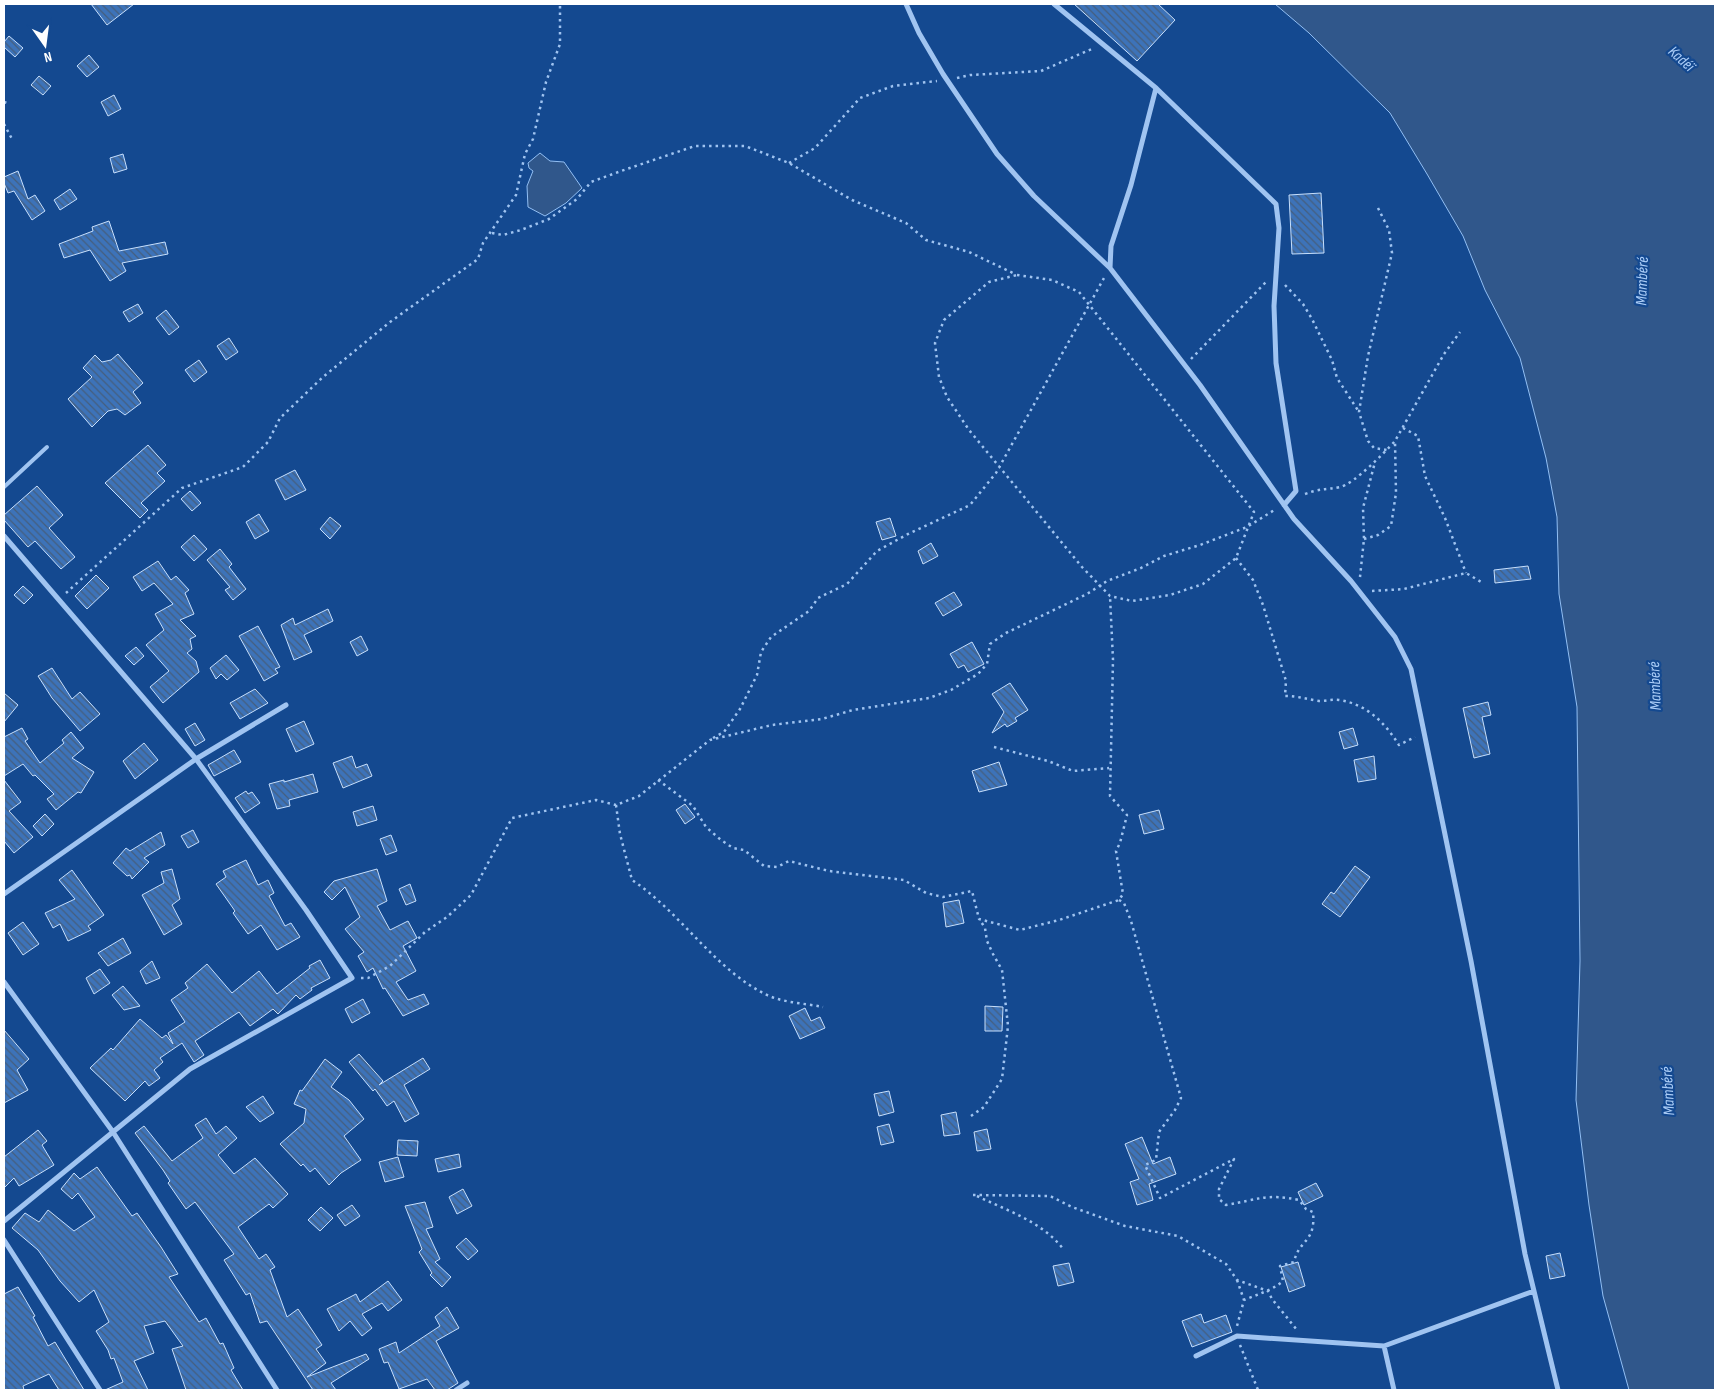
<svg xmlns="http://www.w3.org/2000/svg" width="1719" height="1394" font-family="'Sofia Sans Condensed',sans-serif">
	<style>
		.water { fill: #30578b; stroke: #92bff4 }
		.building { fill: url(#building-back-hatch); stroke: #c7dffc }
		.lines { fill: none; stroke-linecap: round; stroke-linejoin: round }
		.path { stroke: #a0c4f1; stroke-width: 2.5; stroke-dasharray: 2.5 4; stroke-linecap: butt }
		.service { stroke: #a0c4f1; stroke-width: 4 }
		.minor { stroke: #a0c4f1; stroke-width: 5 }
		.labels { text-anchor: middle; stroke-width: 4.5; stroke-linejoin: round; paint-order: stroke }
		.water-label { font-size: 16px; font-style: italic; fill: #accef8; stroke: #144990 }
	</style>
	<defs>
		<pattern id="building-back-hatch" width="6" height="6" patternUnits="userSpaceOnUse" patternTransform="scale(1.25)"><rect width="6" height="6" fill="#3d73b9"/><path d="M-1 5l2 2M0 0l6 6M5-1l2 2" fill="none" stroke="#455e7d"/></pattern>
	</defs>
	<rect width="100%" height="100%" fill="#144990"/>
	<!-- water -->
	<path class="water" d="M1275,4H1715V1390H1629L1603,1296L1589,1205L1576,1100L1580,961L1577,707L1559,594L1557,517L1546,458L1520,358L1485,290L1463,236L1427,174L1390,113L1309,33Z
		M540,153L550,161L564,162L582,188L566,203L545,216L528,207L527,186L533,171L529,168L528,163Z"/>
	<!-- building -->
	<path class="building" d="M91,4H134L107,25Z
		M1074,4H1158L1175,20L1137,61Z
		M9,36L23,48L15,57L4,47V42Z
		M89,55L99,67L87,77L77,66Z
		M39,76L51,86L43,95L31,85Z
		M114,95L121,109L108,116L101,102Z
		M123,154L127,169L114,173L110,158Z
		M18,171L28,199L35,195L45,211L32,220L14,191L8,193L4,183V177Z
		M70,189L77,199L60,210L54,200Z
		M1321,193L1324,253L1292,254L1289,195Z
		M109,221L119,251L165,242L168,254L122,263L126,271L110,281L90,250L64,258L59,244L93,231L92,227Z
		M138,304L143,313L129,322L123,312Z
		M166,310L179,327L169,335L156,318Z
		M229,338L238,352L226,360L217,346Z
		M118,354L143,383L133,392L141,403L125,415L117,409L108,411L92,427L68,399L92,377L83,368L95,355L102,362L111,360Z
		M199,360L207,372L194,382L185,370Z
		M148,445L166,465L157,473L165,481L141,503L148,510L140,518L105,483Z
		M295,470L306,490L285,500L275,480Z
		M37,486L63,515L49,528L75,557L61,569L35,541L28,547L4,520V515Z
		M190,491L201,503L192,511L181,499Z
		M259,514L269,531L255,539L246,522Z
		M330,517L341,526L330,539L320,529Z
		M890,518L896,536L882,540L876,522Z
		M194,535L207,549L194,561L181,547Z
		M931,543L938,556L923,564L918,551Z
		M220,549L232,564L229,567L246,589L233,600L225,590L230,587L207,560Z
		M158,561L171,580L176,576L189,590L185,593L194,614L180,620L196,636L190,639L192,649L187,653L196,661L199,672L163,703L150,687L169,671L146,645L164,630L155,614L173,604L154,583L142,591L133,577Z
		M1528,566L1531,579L1495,583L1494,570Z
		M96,575L109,588L87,609L75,596Z
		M23,586L33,595L24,604L14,595Z
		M954,592L962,605L943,616L935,603Z
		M328,609L333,621L304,635L312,652L294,660L281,625L293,618L295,625Z
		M258,626L280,667L275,669L278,673L264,681L239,636Z
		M361,636L368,650L357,656L350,642Z
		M972,642L984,664L968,672L964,665L958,668L950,654Z
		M136,647L144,656L134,665L125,656Z
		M226,655L239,670L227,680L221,674L216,679L210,668Z
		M52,668L72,699L80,692L100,714L80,731L52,698L38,676Z
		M1010,683L1028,710L1015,718L1017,721L1007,727L1005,724L992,733L1004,712L992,694Z
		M255,689L268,703L240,719L230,703Z
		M4,693L18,705L4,722Z
		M1488,702L1491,715L1482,717L1490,754L1474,758L1463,708Z
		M304,721L314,744L296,752L286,729Z
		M195,723L205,740L195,746L185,729Z
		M22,728L28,739L25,741L40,763L64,743L62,740L71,732L84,748L72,758L94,772L81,793L78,792L56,810L47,799L54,794L35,775L33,776L23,764L4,776V737Z
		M1353,728L1358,745L1344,749L1339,732Z
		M144,743L158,760L135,779L123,761Z
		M234,750L241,762L214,776L208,765Z
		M352,756L356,768L367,764L372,776L343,788L333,763Z
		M1374,756L1376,779L1358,782L1354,760Z
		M999,762L1007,785L979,792L972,771Z
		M313,774L318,792L289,800L290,806L277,809L269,784L284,780V782Z
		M4,780L21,802L9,811L33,837L14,853L4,841Z
		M246,791L248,794L252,792L260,803L245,813L235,798Z
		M685,804L695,817L685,824L676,810Z
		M373,806L377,820L357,826L353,812Z
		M1159,810L1164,829L1144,834L1139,815Z
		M45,814L54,824L42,836L33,826Z
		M193,830L199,842L188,848L181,836Z
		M161,832L165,845L144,858L149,862L132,879L130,875L127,876L113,863L126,848L130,851Z
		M391,835L397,851L386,855L380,839Z
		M246,860L258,885L268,880L274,893L269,896L285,926L291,923L300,937L277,950L261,925L248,934L233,913L235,911L216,884L226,877L223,871Z
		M1355,866L1370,877L1340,917L1322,904L1331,892L1334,894Z
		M172,869L180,899L172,905L182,924L164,935L142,895L164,883L161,872Z
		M377,869L387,901L377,906L390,930L408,921L417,938L403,946L416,971L396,982L408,1000L424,994L429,1004L403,1016L385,988L383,989L373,968L367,972L358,956L364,952L345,929L360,917L345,887L332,900L324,892L334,881Z
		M72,870L104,915L88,926L91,930L68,941L60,924L53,928L45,913L75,899L59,880Z
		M410,884L416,901L406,905L399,889Z
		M959,900L964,923L946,927L943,903Z
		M23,922L39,944L23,955L8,933Z
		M123,938L131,953L108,966L98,953Z
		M320,960L330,978L311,988L312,990L300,999L296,995L278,1014L273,1009L250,1026L239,1012L195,1041L204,1055L194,1062L182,1043L160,1058L163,1062L154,1070L160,1078L149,1086L145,1081L125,1101L90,1068L111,1048L113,1050L140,1019L162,1038L166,1035L173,1044L168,1033L185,1022L171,1000L188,988L185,983L207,964L232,993L259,971L277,994L310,968L309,966Z
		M152,961L160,978L146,984L140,971Z
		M100,969L110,983L94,994L86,978Z
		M123,986L140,1006L124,1010L112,995Z
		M363,999L370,1013L352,1023L345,1009Z
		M985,1006L1003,1007L1002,1031H985Z
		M805,1008L811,1021L820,1017L825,1028L800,1039L789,1016Z
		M4,1030L29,1059L17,1070L28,1090L4,1103Z
		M359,1054L383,1081L379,1085L423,1058L430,1069L404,1085L419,1114L405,1122L394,1101L387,1106L375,1089L373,1091L349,1062Z
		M325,1059L342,1072L331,1087L349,1100L364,1119L344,1136L361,1160L341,1173L329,1185L315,1168L310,1172L303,1164L301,1166L280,1144L304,1123L306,1109L294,1104L300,1090L302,1091Z
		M889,1091L894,1112L879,1116L874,1094Z
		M263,1096L274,1113L260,1122L246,1107Z
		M956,1112L960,1134L944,1136L941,1115Z
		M206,1118L216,1134L226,1126L237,1138L218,1155L234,1174L255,1158L288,1194L273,1208L269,1204L238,1227L259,1259L266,1254L275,1267L270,1270L287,1317L298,1309L322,1345L316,1349L326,1363L307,1377L366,1354L369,1359L331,1383L336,1390H313L267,1321L260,1323L250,1293L246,1295L224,1260L234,1254L195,1202L186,1209L168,1183L170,1181L163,1170L135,1133L144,1126L172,1161L203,1138L195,1125Z
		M889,1124L894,1142L881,1145L877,1127Z
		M987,1129L991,1149L977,1151L974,1132Z
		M38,1130L47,1141L42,1145L54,1165L19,1186L14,1178L4,1188V1157Z
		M1142,1137L1153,1164L1170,1157L1176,1174L1149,1184L1153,1200L1137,1205L1130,1182L1139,1179L1125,1144Z
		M398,1140L418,1141L417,1156L397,1155Z
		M459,1154L461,1167L438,1172L435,1159Z
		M398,1157L404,1177L385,1182L379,1162Z
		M97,1167L132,1216L137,1213L161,1247L178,1274L169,1277L199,1322L206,1318L220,1344L223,1343L234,1368L231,1370L243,1390H186L172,1349L183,1346L165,1321L144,1326L154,1353L134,1361L148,1390H105L123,1382L114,1358L111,1359L108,1350L96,1331L109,1322L94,1290L79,1302L60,1281L38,1250L12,1228L25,1213L39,1222L48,1210L74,1231L95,1217L78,1193L72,1199L61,1189L74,1173L80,1179Z
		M1316,1183L1323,1196L1304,1205L1298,1192Z
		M463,1189L472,1206L457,1214L449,1197Z
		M425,1202L433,1227L426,1229L440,1259L435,1262L451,1277L442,1287L430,1275L432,1273L419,1252L422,1249L405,1206Z
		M352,1205L360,1216L345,1226L337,1215Z
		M321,1207L333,1218L320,1231L308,1220Z
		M466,1238L478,1251L468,1260L456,1247Z
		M1560,1253L1565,1276L1550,1279L1546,1256Z
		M1298,1262L1305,1286L1289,1292L1281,1267Z
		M1069,1263L1074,1282L1058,1286L1053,1266Z
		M388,1281L402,1300L388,1311L382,1303L362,1314L372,1328L362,1336L350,1321L339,1331L327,1309L356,1294L360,1302Z
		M18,1287L35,1316L33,1317L48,1346L55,1342L84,1390H59L49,1374L23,1386L24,1390H4V1294Z
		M447,1307L459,1328L436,1341L458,1383L447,1390H435L427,1379L399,1389L388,1362L384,1363L379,1349L396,1342L399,1353L440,1326L435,1317Z
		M1201,1314L1204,1323L1226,1315L1232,1332L1192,1347L1182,1321Z"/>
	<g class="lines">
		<!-- path -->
		<path class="path" d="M957,78L970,75L1041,71L1094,48
			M4,102L7,103
			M4,124L12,139
			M789,163L815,148L860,98L893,86L937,81
			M1378,208L1389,230L1392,253L1368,356L1359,412L1368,441L1374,448L1387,450
			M492,233L503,235L521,230L549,219L577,199L591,182L621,171L695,146H745L789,163L852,200L906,223L926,240L969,252L1015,274
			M1017,275L1052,280L1079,292L1254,512L1236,558L1203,584L1170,595L1132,601L1110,596L1082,567L969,430L947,397L939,377L935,343L944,320L989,282Z
			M1285,285L1303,304L1312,319L1332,360L1337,378L1359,412
			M1191,359L1266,282
			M1403,428L1418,436L1425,476L1445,518L1466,573
			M1305,494C1321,488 1326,490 1340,487C1354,484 1385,452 1395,441L1444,354L1460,332
			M1364,539L1378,535L1391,526L1396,493L1395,441
			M1236,558L1253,580L1263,605L1286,681L1285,696C1297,696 1307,699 1319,701C1326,701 1332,699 1339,700C1367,704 1385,723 1399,745L1415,737
			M1360,577L1364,539L1363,508L1375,462
			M1372,591L1404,589L1466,573L1483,583
			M66,593L182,488L243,467L268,442L280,418L323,377L390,322L478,259L483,243L516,195L525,154L533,139L546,82L560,44V4
			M713,738L724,732L740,709L757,675L761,652L771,637L809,611L818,598L847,584L877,551L908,534L970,505L996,473L1104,278
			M994,747L1048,761L1073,771L1109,768
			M658,780L693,806L706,827L721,840L733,848L744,850L764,866L777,867L789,861L829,871L904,880L926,893L943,897L972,891L979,919L1020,930L1059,920L1119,900L1123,894L1116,851L1120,843L1127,815L1110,796L1113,660L1110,596
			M616,805L620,834L632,880C680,912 713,967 763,993C781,1003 804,1003 823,1007
			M1119,900L1124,903L1131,921L1181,1098L1175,1110L1159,1132L1156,1160L1145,1165L1160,1198L1234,1159L1219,1189V1199L1226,1205C1257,1200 1266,1193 1299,1200L1306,1209L1313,1212C1316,1243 1299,1239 1294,1262L1280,1266L1283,1281C1271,1291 1258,1294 1244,1300
			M361,978H368L390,966L425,932L447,917L471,895L512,818L596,800L616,805L639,796L710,740L772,725L822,719L853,710L929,698L951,690L978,674L987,664L990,644L1006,633L1087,594L1107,581L1141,568L1164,556L1200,545L1247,527L1276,509
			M971,1116L984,1107L1002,1079L1008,1026L1002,970L993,954L987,941L985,928L980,920
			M973,1195L1050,1196L1072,1207L1125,1226L1178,1236L1226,1264L1237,1280L1268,1291L1272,1299L1297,1330
			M977,1196C1008,1211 1043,1222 1064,1250
			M1237,1280L1244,1300L1237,1326
			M1240,1345L1258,1390"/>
		<!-- service -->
		<path class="service" d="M4,487L47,447"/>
		<!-- minor -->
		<path class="minor" d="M906,4L919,33L943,74L997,154L1034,196L1110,268L1200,385L1294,519L1351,581L1395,637L1411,669L1471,961L1525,1254L1558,1390
			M1054,4L1156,88L1276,204L1279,228L1274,306L1276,363L1296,491L1284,505
			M1110,268L1111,246L1131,185L1156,88
			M4,536L196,759L306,910L352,978L190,1069L4,1221
			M4,894L196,759L286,705
			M4,982L113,1132L277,1390
			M4,1240L100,1390
			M1196,1356L1237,1336L1384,1346
			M456,1390L467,1383
			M1394,1390L1384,1346L1534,1291"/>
	</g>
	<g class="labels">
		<!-- water labels -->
		<g class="water-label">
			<text transform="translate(1682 58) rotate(42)" y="6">Kadéï</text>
			<text transform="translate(1641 281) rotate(-88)" y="6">Mambéré</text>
			<text transform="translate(1654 686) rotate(-92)" y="6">Mambéré</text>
			<text transform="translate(1667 1091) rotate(-93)" y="6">Mambéré</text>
		</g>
	</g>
	<!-- border -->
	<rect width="1719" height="1394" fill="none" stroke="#ffffff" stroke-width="10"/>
	<!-- north arrow -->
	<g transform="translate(45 45) rotate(166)" stroke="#144990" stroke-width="4" paint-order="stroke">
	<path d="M0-4L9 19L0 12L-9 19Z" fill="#ffffff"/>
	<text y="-8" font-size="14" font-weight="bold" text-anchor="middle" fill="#ffffff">N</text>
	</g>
</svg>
